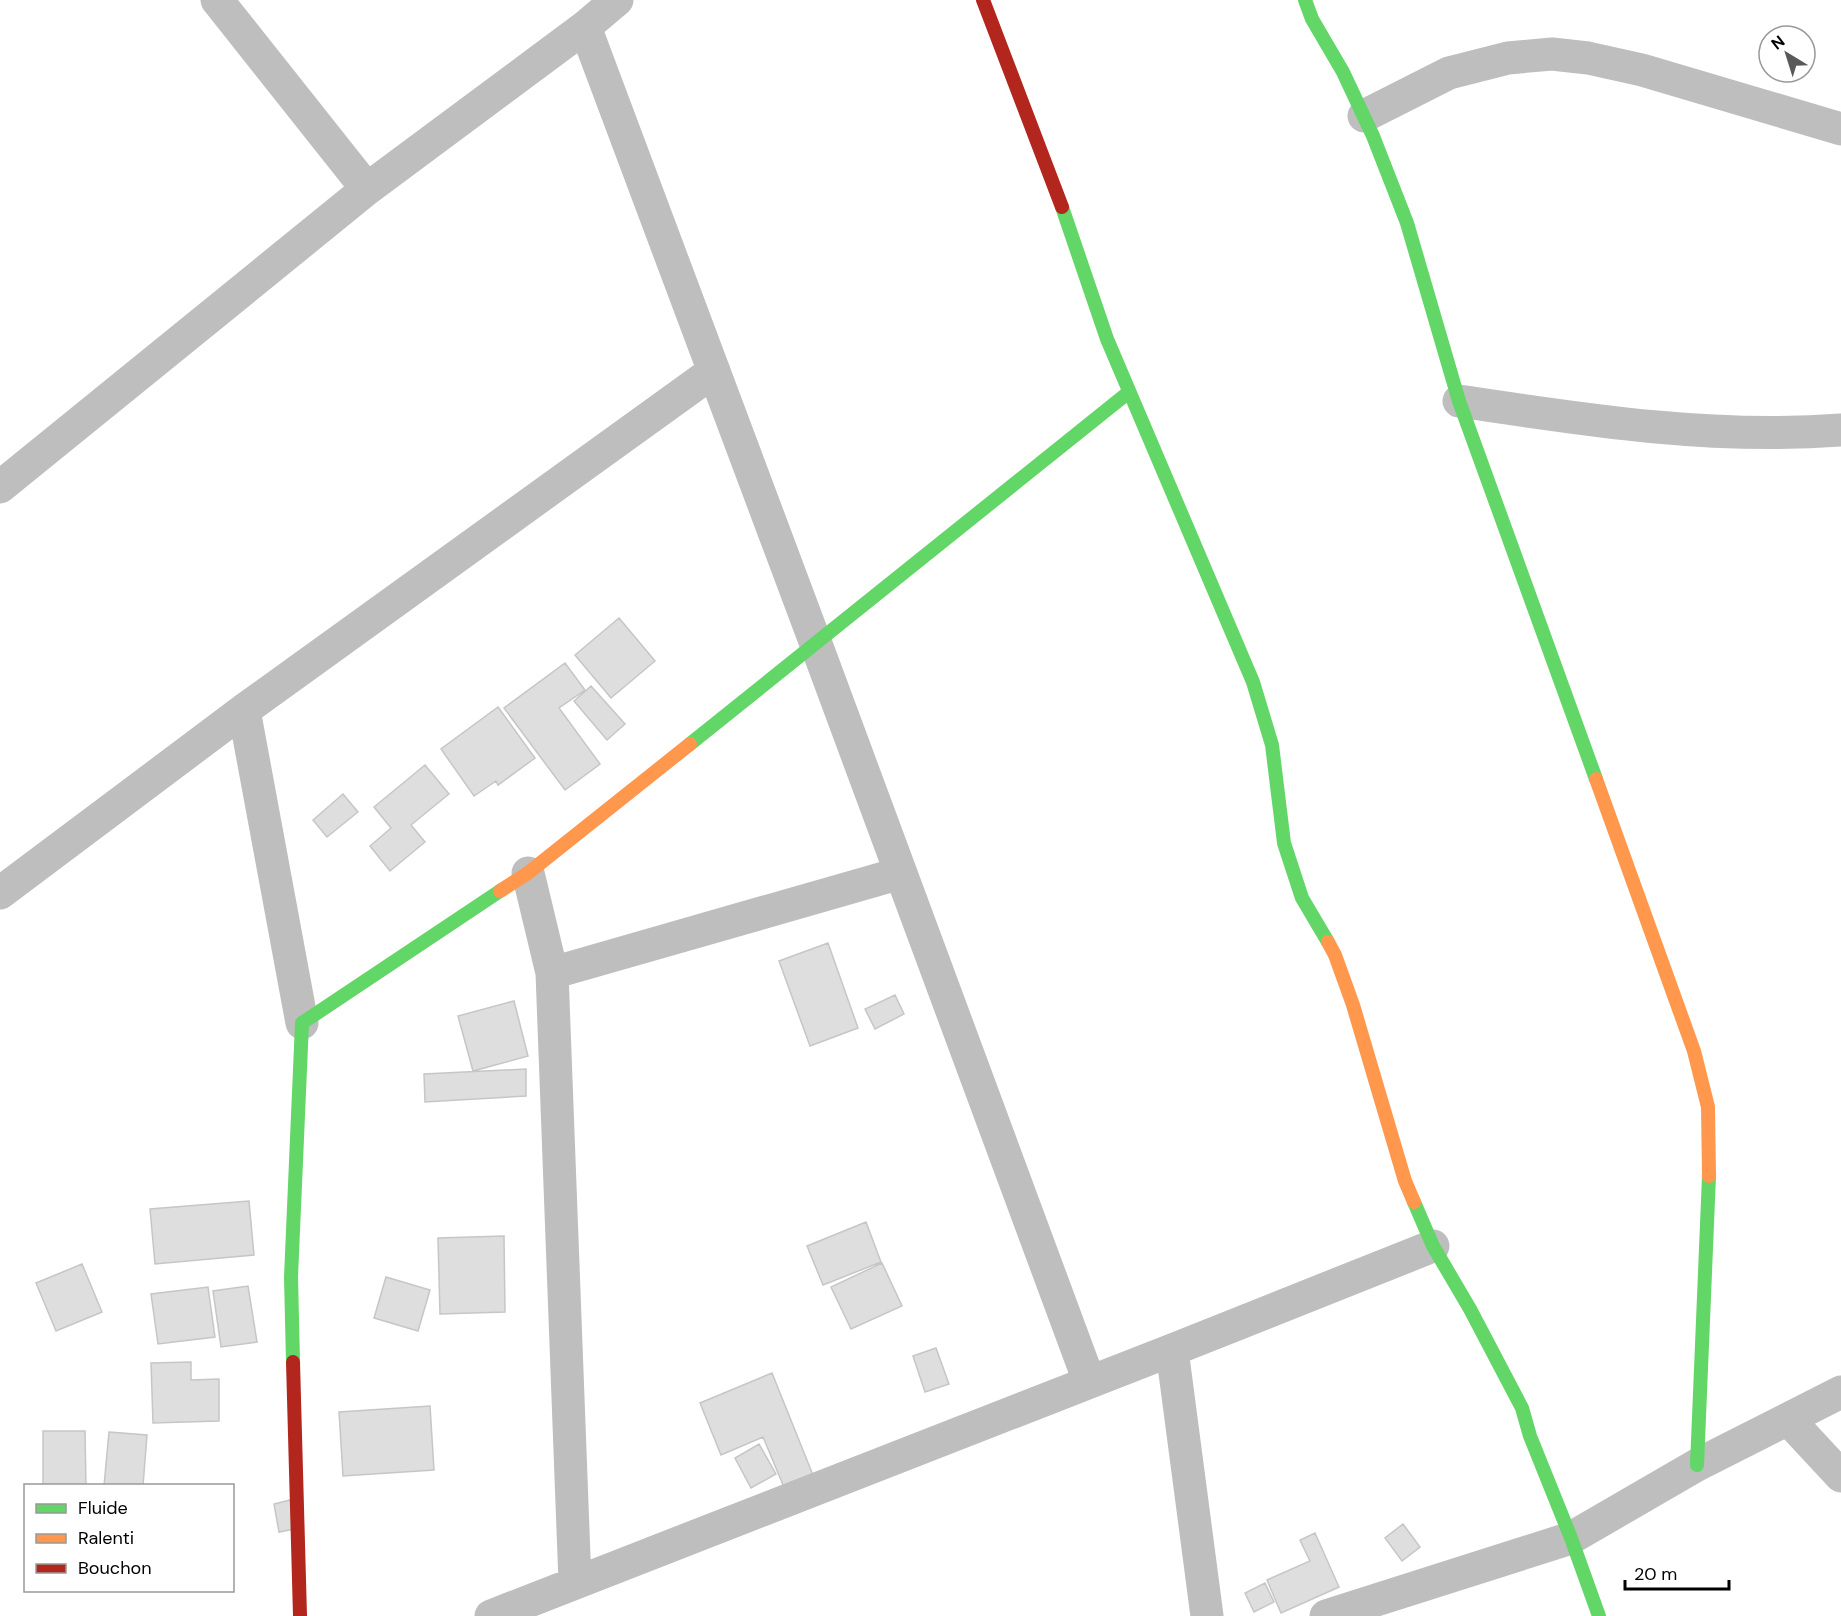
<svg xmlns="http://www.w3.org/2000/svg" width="1841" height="1616" font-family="'DM Sans',sans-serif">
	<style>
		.building { fill: #dedede; stroke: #c6c6c6; stroke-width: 1.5 }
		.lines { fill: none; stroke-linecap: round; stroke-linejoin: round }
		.street { stroke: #bebebe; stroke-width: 33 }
		.fast { stroke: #63d668; stroke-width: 14 }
		.slow { stroke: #ff974d; stroke-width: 14 }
		.jam { stroke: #b3261e; stroke-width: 14 }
	</style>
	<rect width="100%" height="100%" fill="#fff"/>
	<!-- building -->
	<path class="building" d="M619,618L655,661L611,698L575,655Z
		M565,663L585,690L559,708L600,764L565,790L504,708Z
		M591,686L625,724L607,740L574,701Z
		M498,707L535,758L498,785L496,781L474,796L441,749Z
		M425,765L449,794L411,825L425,842L390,871L370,846L391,828L374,807Z
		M343,794L358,812L327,837L313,820Z
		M828,943L858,1028L810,1046L779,961Z
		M895,995L904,1014L875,1029L865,1009Z
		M514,1001L528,1056L473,1071L458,1016Z
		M526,1069V1096L425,1102L424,1074Z
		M249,1201L254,1255L155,1264L150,1209Z
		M866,1222L881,1262L823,1285L807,1246Z
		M504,1236L505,1312L440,1314L438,1238Z
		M882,1263L902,1306L851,1329L831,1287Z
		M82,1264L102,1312L56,1331L36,1283Z
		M386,1277L430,1290L418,1331L374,1318Z
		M248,1286L257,1342L221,1347L213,1291Z
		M208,1287L215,1337L158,1344L151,1294Z
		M936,1348L949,1384L925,1392L913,1356Z
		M191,1362V1380L219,1379V1421L153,1423L151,1363Z
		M772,1373L815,1480L786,1492L763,1437L721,1455L700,1403Z
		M430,1406L434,1470L343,1476L339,1412Z
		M43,1431H85L86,1486H43Z
		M109,1432L147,1435L143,1486H104Z
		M759,1444L776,1474L751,1488L735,1458Z
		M294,1499L300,1528L279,1532L274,1504Z
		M1403,1524L1420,1547L1402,1561L1385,1538Z
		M1315,1533L1339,1587L1281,1613L1267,1580L1310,1561L1300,1540Z
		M1265,1583L1274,1602L1254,1612L1245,1593Z"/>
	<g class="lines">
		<!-- street -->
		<path class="street" d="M217,0L367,189
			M585,27L816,644L1089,1381
			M1364,116L1449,73L1508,58L1552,54L1588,58L1642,70L1841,129
			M1459,401C1585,420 1713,440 1841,430
			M0,487L367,189L585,27L617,0
			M528,873L552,973L575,1583
			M0,893L244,710
			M552,973L901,873
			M302,1023L244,710L714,371
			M1172,1350L1207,1616
			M1788,1419L1841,1476
			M491,1616L1172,1350L1433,1246
			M1326,1616L1571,1538L1697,1465L1841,1392"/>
		<!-- fast -->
		<path class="fast" d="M1305,0L1312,19L1343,72L1373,136L1407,223L1459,401L1596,779
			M1062,207L1107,339L1253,682L1272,745L1284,843L1302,898L1328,942
			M690,744L1129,392
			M1414,1202L1433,1246L1470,1309L1522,1408L1530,1436L1571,1538L1599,1616
			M293,1362L291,1277L302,1023L500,891
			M1697,1465L1709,1176"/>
		<!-- slow -->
		<path class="slow" d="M1596,779L1694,1051L1708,1107L1709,1176
			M500,891L528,873L690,744
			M1328,942L1335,955L1353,1005L1405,1181L1414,1202"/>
		<!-- jam -->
		<path class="jam" d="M983,0L1062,207
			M293,1362L300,1616"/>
	</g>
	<!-- legend -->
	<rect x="24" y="1484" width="210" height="108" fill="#ffffff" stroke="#999999" stroke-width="1.5"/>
	<rect x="36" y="1504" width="30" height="9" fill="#63d668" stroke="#999999" stroke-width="1.5"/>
	<text x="78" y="1514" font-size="18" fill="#000000">Fluide</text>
	<rect x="36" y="1534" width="30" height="9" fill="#ff974d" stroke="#999999" stroke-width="1.5"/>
	<text x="78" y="1544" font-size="18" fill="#000000">Ralenti</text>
	<rect x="36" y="1564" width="30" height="9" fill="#b3261e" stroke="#999999" stroke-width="1.5"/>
	<text x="78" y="1574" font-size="18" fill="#000000">Bouchon</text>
	<!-- north arrow -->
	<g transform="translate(1787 54) rotate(322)"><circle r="28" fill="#ffffff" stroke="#999999" stroke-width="1.5"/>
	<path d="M0-4.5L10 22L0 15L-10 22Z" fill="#595959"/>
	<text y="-9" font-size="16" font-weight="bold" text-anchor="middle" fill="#000000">N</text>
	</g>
	<!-- scale -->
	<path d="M1625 1580v9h104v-9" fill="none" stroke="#000000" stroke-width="3"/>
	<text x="1634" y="1580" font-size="18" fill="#000000" stroke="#ffffff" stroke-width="4.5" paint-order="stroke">20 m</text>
</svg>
